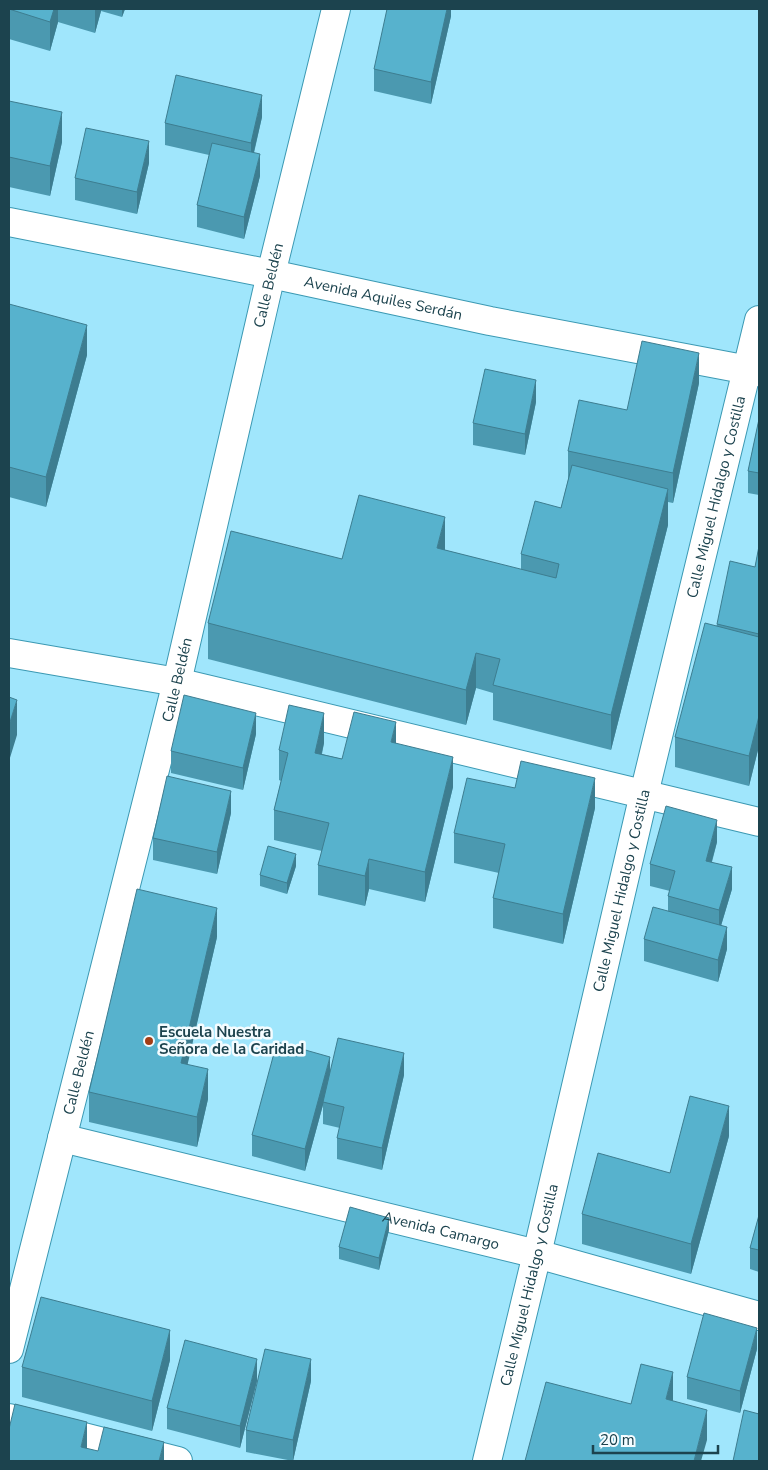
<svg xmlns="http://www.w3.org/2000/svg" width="768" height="1470" font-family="'Nunito Sans',sans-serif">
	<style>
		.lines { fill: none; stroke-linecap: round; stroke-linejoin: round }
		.street-casing { stroke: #3b99b3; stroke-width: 30 }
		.street { stroke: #fff; stroke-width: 28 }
		.wall { fill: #4b99b0 }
		.shaded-wall { fill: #3d7d90 }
		.building { fill: #57b2cd; stroke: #3d7d90 }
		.poi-dot { fill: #a33d15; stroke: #f4fcff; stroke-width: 2 }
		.labels { text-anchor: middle; stroke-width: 5; stroke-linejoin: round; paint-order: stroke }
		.street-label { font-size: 15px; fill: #1c434e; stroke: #f4fcff }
		.poi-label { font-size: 15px; font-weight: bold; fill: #1c434e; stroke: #f4fcff; text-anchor: start }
	</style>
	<rect width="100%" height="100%" fill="#a0e6fc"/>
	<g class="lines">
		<defs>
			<g id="street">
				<path id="s1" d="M9,222L271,274L490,321L759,372"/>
				<path d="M9,653L177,682L759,822"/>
				<path id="s2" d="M62,1138L537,1254L759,1316"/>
				<path id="s3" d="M9,1349L177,682L271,274L336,9"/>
				<path d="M9,1418L178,1461"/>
				<path id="s4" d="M487,1461L537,1254L644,794L759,320"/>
			</g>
		</defs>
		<!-- street casing -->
		<use href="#street" class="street-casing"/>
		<!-- street -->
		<use href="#street" class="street"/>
	</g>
	<!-- wall -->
	<path class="wall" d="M9,9H125L122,17L101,11L95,33L58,22L50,51L9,39Z
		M451,9V16L431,104L374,91V69Z
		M9,101L62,142L50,196L9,187Z
		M262,117L254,153L260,176L244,239L197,227V205L209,155L165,145V123Z
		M149,163L137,214L75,200V178Z
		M9,304L87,355L46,507L9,497Z
		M699,383L673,503L668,502V525L611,750L493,720V693L476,688L466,725L208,659V623L342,559L445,550L521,570V554L561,508L568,480V451L627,410Z
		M536,402L525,455L473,445V423Z
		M759,419V495L748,493V471Z
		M759,546V746L749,786L675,767V737L717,624L755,567Z
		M256,734L243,790L171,773V751Z
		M324,743L322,754L342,759L396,743L453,787L425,902L369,889L365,906L318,895V865L322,851L274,840V810L281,781L279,780V750Z
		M595,808L563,944L493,928V898L499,873L454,863V833Z
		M231,813L217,874L153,860V838Z
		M717,842L712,862L732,889L721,926L727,949L718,982L644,961V939L668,911V896L670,891L650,886V864Z
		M296,866L287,894L260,886V875Z
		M217,937L187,1065L208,1099L197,1147L89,1122V1092Z
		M330,1071L404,1075L382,1170L337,1159V1138L340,1128L323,1124V1105L305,1171L252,1156V1135Z
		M729,1136L691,1274L582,1244V1214L670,1173Z
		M759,1215V1272L750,1269V1248Z
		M389,1230L379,1270L339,1259V1247Z
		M757,1349L740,1413L687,1399V1377Z
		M170,1360L152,1431L22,1397V1367Z
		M257,1381L240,1448L167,1429V1408Z
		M311,1381L293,1461L246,1452V1430Z"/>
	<!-- shaded-wall -->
	<path class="shaded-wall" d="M54,9H58V22L50,51V22Z
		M95,9H101V11L95,33Z
		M122,9H125L122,17Z
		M447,9H451V16L431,104V82Z
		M262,95V117L251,164V143Z
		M62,112V142L50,196V166Z
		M149,141V163L137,214V192Z
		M260,154V176L244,239V217Z
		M87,325V355L46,507V477Z
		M699,353V383L673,503V473Z
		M536,380V402L525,455V434Z
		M668,489V525L611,750V715Z
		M445,517V552L437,548Z
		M476,653V688L466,725V690Z
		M17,700V735L9,761V725Z
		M256,713V734L243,790V768Z
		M324,713V743L315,782V753Z
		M759,716V746L749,786V756Z
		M396,722V752L391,742Z
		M453,757V787L425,902V872Z
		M595,778V808L563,944V914Z
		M231,791V813L217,874V852Z
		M717,820V842L706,882V861Z
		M296,854V866L287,894V883Z
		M369,859V889L365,906V876Z
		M732,867V889L719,932V910Z
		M217,908V937L181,1093V1063Z
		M727,927V949L718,982V960Z
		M404,1053V1075L382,1170V1148Z
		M330,1057V1079L305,1171V1149Z
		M208,1069V1099L197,1147V1117Z
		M729,1106V1136L691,1274V1244Z
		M389,1218V1230L379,1270V1258Z
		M757,1328V1349L740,1413V1391Z
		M170,1330V1360L152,1431V1401Z
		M257,1359V1381L240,1448V1426Z
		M311,1359V1381L293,1461V1440Z
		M673,1372V1402L666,1399Z
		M707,1410V1440L701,1461H694Z
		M87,1422V1452L81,1447Z
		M164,1442V1461H159Z"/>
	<!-- building -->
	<path class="building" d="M9,9H54L50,22Z
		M387,9H447L431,82L374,69Z
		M176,75L262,95L251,143L165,123Z
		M9,101L62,112L50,166L9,157Z
		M86,128L149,141L137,192L75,178Z
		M212,143L260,154L244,217L197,205Z
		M9,304L87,325L46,477L9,467Z
		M642,341L699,353L673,473L568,451L579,400L627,410Z
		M485,369L536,380L525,434L473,423Z
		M759,419V473L748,471Z
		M572,465L668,489L611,715L493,685L500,659L476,653L466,690L208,623L231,531L342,559L359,495L445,517L437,548L556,578L559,564L521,554L535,501L561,508Z
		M759,546V634L717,624L730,561L755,567Z
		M705,623L759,637V716L749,756L675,737Z
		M184,695L256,713L243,768L171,751Z
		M9,697L17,700L9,725Z
		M289,705L324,713L315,753L342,759L354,712L396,722L391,742L453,757L425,872L369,859L365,876L318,865L329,823L274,810L288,753L279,750Z
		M521,761L595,778L563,914L493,898L505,844L454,833L467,778L515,788Z
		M167,776L231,791L217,852L153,838Z
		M666,806L717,820L706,861L732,867L719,910L668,896L675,871L650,864Z
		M268,846L296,854L287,883L260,875Z
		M137,889L217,908L181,1063L208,1069L197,1117L89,1092Z
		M653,907L727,927L718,960L644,939Z
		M338,1038L404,1053L382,1148L337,1138L344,1107L323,1102Z
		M277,1042L330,1057L305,1149L252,1135Z
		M690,1096L729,1106L691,1244L582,1214L598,1153L670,1173Z
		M350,1207L389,1218L379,1258L339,1247Z
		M759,1215V1250L750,1248Z
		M41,1297L170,1330L152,1401L22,1367Z
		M704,1313L757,1328L740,1391L687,1377Z
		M185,1340L257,1359L240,1426L167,1408Z
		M265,1349L311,1359L293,1440L246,1430Z
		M641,1364L673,1372L666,1399L707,1410L694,1461H525L546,1382L631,1404Z
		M15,1404L87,1422L81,1447L98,1451L104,1427L164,1442L159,1461H9V1429Z
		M744,1410L759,1414V1461H733Z"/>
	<!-- markers -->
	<circle class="poi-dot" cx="149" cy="1041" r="5"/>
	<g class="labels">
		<!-- street labels -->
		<g class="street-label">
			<text dy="5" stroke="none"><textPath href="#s3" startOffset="1095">Calle Beldén</textPath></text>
			<text dy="5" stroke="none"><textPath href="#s1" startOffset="382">Avenida Aquiles Serdán</textPath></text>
			<text dy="5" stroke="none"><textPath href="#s4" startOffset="991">Calle Miguel Hidalgo y Costilla</textPath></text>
			<text dy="5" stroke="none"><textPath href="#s3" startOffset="690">Calle Beldén</textPath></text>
			<text dy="5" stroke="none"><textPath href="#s4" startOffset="586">Calle Miguel Hidalgo y Costilla</textPath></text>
			<text dy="5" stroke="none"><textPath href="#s3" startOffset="285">Calle Beldén</textPath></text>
			<text dy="5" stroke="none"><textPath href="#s2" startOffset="390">Avenida Camargo</textPath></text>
			<text dy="5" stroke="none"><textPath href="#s4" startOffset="181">Calle Miguel Hidalgo y Costilla</textPath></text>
		</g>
		<!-- poi labels -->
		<g class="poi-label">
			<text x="159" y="1037">Escuela Nuestra<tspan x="159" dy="17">Señora de la Caridad</tspan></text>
		</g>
	</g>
	<!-- border -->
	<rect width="768" height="1470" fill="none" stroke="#1c434e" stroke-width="20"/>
	<!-- scale -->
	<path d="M593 1445v8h125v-8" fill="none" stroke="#1c434e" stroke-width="2.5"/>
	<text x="600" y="1445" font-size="15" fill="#1c434e" stroke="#f4fcff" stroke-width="4" paint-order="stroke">20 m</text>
</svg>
